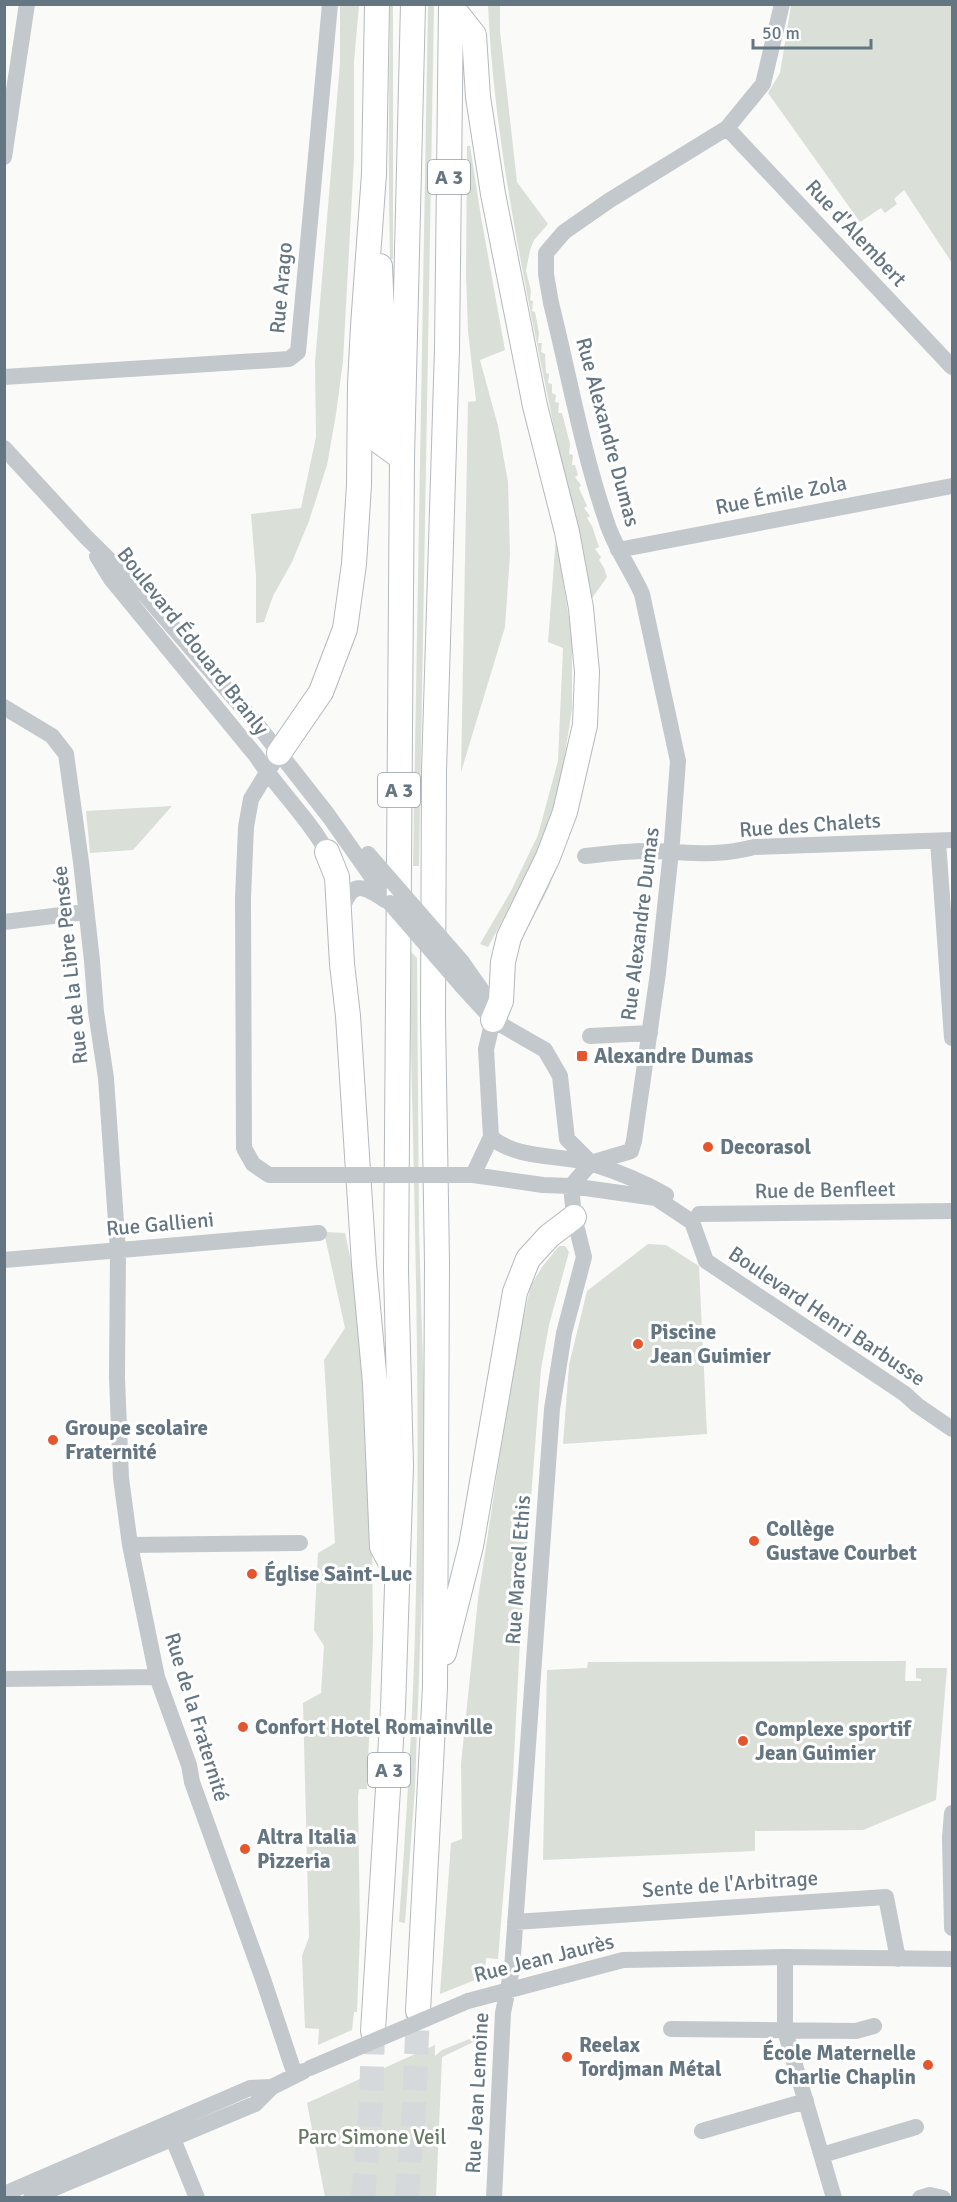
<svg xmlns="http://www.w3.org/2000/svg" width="957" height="2202" font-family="Signika,sans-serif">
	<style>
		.green { fill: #dadfd7 }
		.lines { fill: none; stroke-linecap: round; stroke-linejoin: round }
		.highway-tunnel { stroke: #d5d9db; stroke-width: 24; stroke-dasharray: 24 12; stroke-linecap: butt }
		.highway-casing { stroke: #b4b9bd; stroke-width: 26 }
		.minor { stroke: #c3c8cc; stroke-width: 16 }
		.highway { stroke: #fff; stroke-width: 24 }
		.minor-bridge { stroke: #c3c8cc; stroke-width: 16 }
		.poi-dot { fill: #e4572e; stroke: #fff; stroke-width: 2 }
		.labels { text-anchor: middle; stroke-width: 6; stroke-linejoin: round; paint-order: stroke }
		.shield { fill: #fff; stroke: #939fa8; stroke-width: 1.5 }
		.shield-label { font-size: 20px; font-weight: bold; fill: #657683 }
		.street-label { font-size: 21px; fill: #657683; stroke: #fff }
		.poi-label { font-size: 21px; font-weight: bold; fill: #657683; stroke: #fff; text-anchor: start }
		.park-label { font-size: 21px; fill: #687a64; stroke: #fff }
	</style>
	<rect width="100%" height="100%" fill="#fafaf8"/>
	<!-- green -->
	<path class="green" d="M393,4V259H390C388,174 389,90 390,5Z
		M340,5H359L354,62V158L343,361L336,414L327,465L309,521L292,562L273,596L264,622L256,623V576L251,514L301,508L316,437L315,363L340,63Z
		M434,5L419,866H413L428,5Z
		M488,5H500V31L517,182L548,224L534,240L530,250L526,271L531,291L530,300L533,301L532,311L535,312L539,333L538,343H542L541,352L545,354L546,373L549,374L548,383L552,384V393L556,395L555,402L559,403L558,413H562L570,444L569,454L573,455L572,465H575L578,475L575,477L581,485L579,488L587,506L584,508L590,516L587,518L592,526L599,547L595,549L601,557L599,560L604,568L607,577L588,604C607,696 586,795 551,882C539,912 517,937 515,970L510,960C521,926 541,895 555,862C571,827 580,790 585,753C602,637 573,521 550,408C523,275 494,140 488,5Z
		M791,5H952V263L904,190L894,199L897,204L885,213L881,208L860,222L768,93L780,73Z
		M467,146H470L481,217L505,350L480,360L498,426L508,482L510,554L505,627L461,772L468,402L476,401L468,331L466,274Z
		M556,537L572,637V709L560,786L536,859L488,947L480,944L511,891L538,835L558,761L563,648L548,642Z
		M172,806L133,850L90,853L86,811Z
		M411,952L417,958L419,1231L424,1397L422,1591L415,1787L405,1923L399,1922C407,1812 414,1702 416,1592C421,1380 413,1167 409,955Z
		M324,1232L345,1233L357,1290L372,1542L373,1638L367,1789H359L358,1797L360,1932L357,2012H354L352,2030L318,2045L319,2029L305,2028L302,1956L309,1937L303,1703L321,1693L324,1646L314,1630L318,1553L335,1543L324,1360L345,1328Z
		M648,1244L666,1245L699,1266L707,1434L563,1444L569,1365L587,1291Z
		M559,1246H565L569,1252L549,1325L541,1369L520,1640L513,1776L498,1959L486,1958L485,1976L440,1994L451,1843L462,1839L461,1764L478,1599L516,1349L531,1285L542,1267Z
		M906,1661L905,1681H921V1679L916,1678V1668H947L936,1800L863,1830L755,1831V1851L543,1860L547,1670L587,1668L588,1662Z
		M482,2034L484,2037L442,2057L436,2197H325L307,2103L435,2045V2056L442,2050Z"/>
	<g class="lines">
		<!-- highway-tunnel -->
		<path class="highway-tunnel" d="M363,2198L371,2104L373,2031
			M407,2198L414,2107L418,2011"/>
		<defs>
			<path id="highway" d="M451,6L474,35L478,97L493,194L535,406L567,532L581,608L587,672L585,725L565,812L548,857L509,937L503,962L501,1001L493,1020
				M380,266L384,361L380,442L402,458
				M279,753L321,692L345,629L354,564L359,485L360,384L363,326L374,174L377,4
				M327,852L337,877L342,964L348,1016L364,1264L375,1383L382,1547L398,1576
				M444,1653L471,1546L515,1292L528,1259L549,1236L574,1217
				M418,2011L435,1687L437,1263L433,1017L434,771L447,348L451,4
				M373,2031L393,1708L401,1466L396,1271L402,458L413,4"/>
		</defs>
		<!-- highway casing -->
		<use href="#highway" class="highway-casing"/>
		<!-- minor -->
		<path class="minor" d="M727,128L952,367
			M4,157L27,4
			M4,377L289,359L298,352L330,4
			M4,448L86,537L146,596L259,727L328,815L390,903
			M618,550L952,486
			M97,556L111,579L257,757C278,790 308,817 327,852
			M4,707L52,736L66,754L81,862L92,961L96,1012L106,1078L118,1251L117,1378L121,1478L130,1545L157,1677L189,1765L192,1782L263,1979L295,2075
			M279,753L251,799L246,827L243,898L244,1148L253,1164L269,1175H339
			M938,841L952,1038
			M585,856C605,854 626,851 646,851C687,851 713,858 754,847L952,840
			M341,911C352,881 361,884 385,900
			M4,922L86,912
			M462,962L481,989L493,1020L486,1049L491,1137C517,1160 561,1154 593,1164C619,1172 643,1182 666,1195
			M462,986L493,1020L545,1050L560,1076L567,1139L591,1163
			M590,1036L650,1033
			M452,1175H473L543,1185L571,1186L656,1198L692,1222L706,1261L905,1394L917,1405L952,1429
			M473,1175L491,1137
			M699,1214L952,1211
			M4,1260L319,1233
			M130,1545L300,1543
			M4,1679L157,1677
			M952,1813L950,1837L952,1928
			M515,1922L886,1897L898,1959
			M785,1957V2031L834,2198
			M468,2001L623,1960L785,1957L952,1959
			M671,2029L856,2031L874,2026
			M702,2131L806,2101
			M173,2139L197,2198
			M822,2155L916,2127
			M4,2194L250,2088L272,2087
			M31,2198L255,2104L272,2087L304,2071
			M494,2198L503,2013L512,1969L552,1409L564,1333L584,1257L574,1217L571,1186L591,1163L631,1151L634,1141L658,973L672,842L678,761L642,594C631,569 614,547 606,520C582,450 569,375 551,303L546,274V253L564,232L610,200L727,128L763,84L782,4
			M920,2198L930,2195L943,2198"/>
		<!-- highway -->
		<use href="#highway" class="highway"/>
		<!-- minor-bridge -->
		<path class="minor-bridge" d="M368,854L462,962
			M390,903L462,986
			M339,1175H452
			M310,2068L468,2001"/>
	</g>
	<!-- markers -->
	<g class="poi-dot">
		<rect x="576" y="1050" width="12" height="12" rx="3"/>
		<circle cx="708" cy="1147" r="6"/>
		<circle cx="638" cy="1344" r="6"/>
		<circle cx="53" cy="1440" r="6"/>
		<circle cx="754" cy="1541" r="6"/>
		<circle cx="252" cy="1574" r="6"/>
		<circle cx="243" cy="1727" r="6"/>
		<circle cx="743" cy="1741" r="6"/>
		<circle cx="245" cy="1849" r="6"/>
		<circle cx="567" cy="2057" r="6"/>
		<circle cx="928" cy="2065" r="6"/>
	</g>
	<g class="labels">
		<!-- shield labels -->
		<g class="shield">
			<rect x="428" y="160" width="42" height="34" rx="4.5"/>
			<rect x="378" y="773" width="42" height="34" rx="4.5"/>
			<rect x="368" y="1753" width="42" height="34" rx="4.5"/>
		</g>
		<g class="shield-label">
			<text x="449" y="184">A 3</text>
			<text x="399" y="797">A 3</text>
			<text x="389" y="1777">A 3</text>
		</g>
		<!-- street labels -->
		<g class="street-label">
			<text transform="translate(856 233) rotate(47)" y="7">Rue d'Alembert</text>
			<text transform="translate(281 288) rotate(-85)" y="7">Rue Arago</text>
			<text transform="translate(608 432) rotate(75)" y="7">Rue Alexandre Dumas</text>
			<text transform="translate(781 495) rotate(-11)" y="7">Rue Émile Zola</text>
			<text transform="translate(193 641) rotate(52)" y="7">Boulevard Édouard Branly</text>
			<text transform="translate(810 825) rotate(-4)" y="7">Rue des Chalets</text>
			<text transform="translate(640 924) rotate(-83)" y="7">Rue Alexandre Dumas</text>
			<text transform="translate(70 965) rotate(-96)" y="7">Rue de la Libre Pensée</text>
			<text transform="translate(825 1190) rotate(-1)" y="7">Rue de Benfleet</text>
			<text transform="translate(160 1224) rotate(-5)" y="7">Rue Gallieni</text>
			<text transform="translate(827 1316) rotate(34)" y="7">Boulevard Henri Barbusse</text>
			<text transform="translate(518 1570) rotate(-86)" y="7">Rue Marcel Ethis</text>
			<text transform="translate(197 1717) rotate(73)" y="7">Rue de la Fraternité</text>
			<text transform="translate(730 1884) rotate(-4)" y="7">Sente de l'Arbitrage</text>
			<text transform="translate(544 1958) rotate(-14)" y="7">Rue Jean Jaurès</text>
			<text transform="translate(477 2093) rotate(-87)" y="7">Rue Jean Lemoine</text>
		</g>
		<!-- poi labels -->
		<g class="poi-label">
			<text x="594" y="1063">Alexandre Dumas</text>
			<text x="720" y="1154">Decorasol</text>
			<text x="650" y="1339">Piscine<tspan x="650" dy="24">Jean Guimier</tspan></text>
			<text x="65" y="1435">Groupe scolaire<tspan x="65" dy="24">Fraternité</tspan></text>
			<text x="766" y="1536">Collège<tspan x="766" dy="24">Gustave Courbet</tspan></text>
			<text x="264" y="1581">Église Saint-Luc</text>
			<text x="255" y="1734">Confort Hotel Romainville</text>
			<text x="755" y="1736">Complexe sportif<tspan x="755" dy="24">Jean Guimier</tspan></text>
			<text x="257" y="1844">Altra Italia<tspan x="257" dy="24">Pizzeria</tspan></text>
			<text x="579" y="2052">Reelax<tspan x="579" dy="24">Tordjman Métal</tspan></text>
			<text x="916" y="2060" text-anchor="end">École Maternelle<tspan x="916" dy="24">Charlie Chaplin</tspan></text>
		</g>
		<!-- park labels -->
		<g class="park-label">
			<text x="372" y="2144">Parc Simone Veil</text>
		</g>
	</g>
	<!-- border -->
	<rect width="957" height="2202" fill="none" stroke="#657683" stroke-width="12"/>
	<!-- scale -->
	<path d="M753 39v9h118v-9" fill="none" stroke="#657683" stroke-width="3"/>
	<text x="762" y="39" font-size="18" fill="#657683" stroke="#ffffff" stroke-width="4.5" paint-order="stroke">50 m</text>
</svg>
